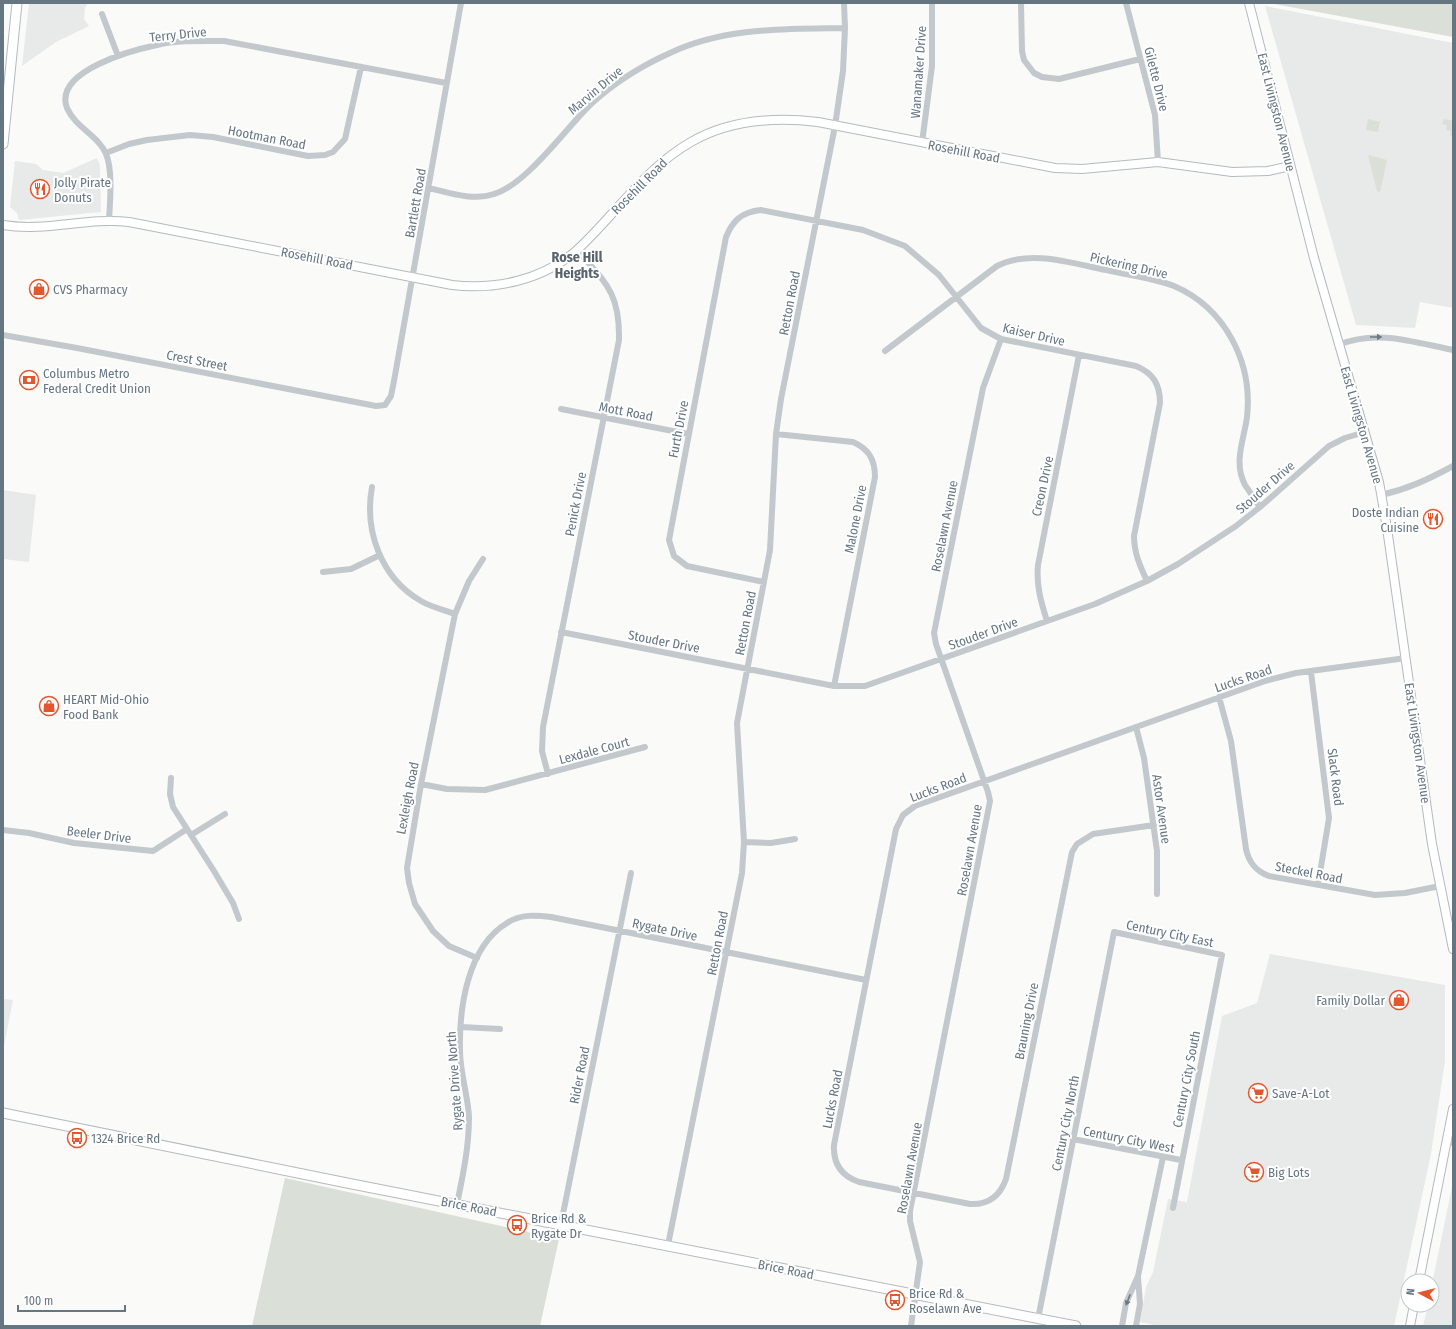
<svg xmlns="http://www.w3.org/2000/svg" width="1456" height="1329" font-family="'Fira Sans Condensed',sans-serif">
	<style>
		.built { fill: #e8e9e9 }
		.green { fill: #dadfd7 }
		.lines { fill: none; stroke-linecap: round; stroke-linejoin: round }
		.secondary-casing { stroke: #b3babf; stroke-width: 10 }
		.primary-casing { stroke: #b5babe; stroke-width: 11 }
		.street { stroke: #c3c8cc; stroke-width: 6 }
		.secondary { stroke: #fff; stroke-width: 8 }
		.primary { stroke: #fff; stroke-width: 9 }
		.oneway { fill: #6a7a87 }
		.labels { text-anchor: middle; stroke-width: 4; stroke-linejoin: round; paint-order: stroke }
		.street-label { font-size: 13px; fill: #657683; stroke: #fff }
		.poi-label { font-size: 13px; fill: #657683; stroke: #fff; text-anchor: start }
		.neighbourhood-label { font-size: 14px; font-weight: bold; fill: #57646e; stroke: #fff }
	</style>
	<rect width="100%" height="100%" fill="#fafaf8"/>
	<!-- built -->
	<path class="built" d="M29,3H88L85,8L84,19L89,26L56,42L22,66Z
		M1265,6L1453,43V308L1420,302L1415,328L1356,325Z
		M97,158L100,165L101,212L19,220L17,213L10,207L15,161L36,164L43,170L63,173Z
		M3,490L36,495L29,562L3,559Z
		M1270,954L1445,985V1061L1431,1154L1394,1326H1159L1140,1322L1146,1287L1153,1272L1168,1199L1187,1202L1222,1016L1257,1003Z
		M3,999L13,1000L3,1051Z
		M1453,1182V1326H1423L1428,1305H1432V1284Z"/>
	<!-- green -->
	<path class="green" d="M1268,3H1453V37Z
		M1368,119L1380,122L1378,132L1366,130Z
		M1444,119L1453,121V137L1450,136L1451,131L1446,130L1447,125L1442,124Z
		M1368,155L1387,160L1380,192L1377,191Z
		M285,1178L559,1239L540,1326H252Z"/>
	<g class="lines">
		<defs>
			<path id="secondary" d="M1249,3L1314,258L1379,482L1387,528L1432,844L1453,949
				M3,225C46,232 87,217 129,222L452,285C496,290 543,280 577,250C616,214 644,169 691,142C729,120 776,117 818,122L1055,168L1082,169L1158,162L1232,172L1268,171L1290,166
				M1419,1281L1453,1109
				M1410,1326L1414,1305"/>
			<path id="primary" d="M3,144L17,3
				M3,1113L352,1184L1076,1326"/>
		</defs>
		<!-- secondary casing -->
		<use href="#secondary" class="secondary-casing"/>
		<!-- primary casing -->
		<use href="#primary" class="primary-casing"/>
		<!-- street -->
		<path class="street" d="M1021,3L1022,51L1024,60L1034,73L1042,77L1059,79L1140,59
			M1126,3L1155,115L1158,162
			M102,14L118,56
			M922,143L932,66V3
			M106,153L129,144L147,140L190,135L213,137L308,156L325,155L333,152L345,139L361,67
			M429,188C450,193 473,201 494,194C526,185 566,128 591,104C614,83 641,66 670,53C725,27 786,29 845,28
			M109,220C110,202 113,170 106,154C99,136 75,127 67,108C53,71 133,50 157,45C179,40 202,41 224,41L446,83
			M3,335L77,348L376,406L385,405L391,396L394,381L461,3
			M1338,345C1377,329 1413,342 1453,350
			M885,351L997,266C1030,249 1071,263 1106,270C1128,275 1153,278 1174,286C1225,308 1253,362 1247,417C1244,440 1233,462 1245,485C1250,492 1255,500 1260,507
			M561,409L688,434
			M776,434L853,442C869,449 875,460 875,477L834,686
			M372,487C364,531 381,578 421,601C431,607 444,610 455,614
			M1381,495C1408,489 1429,479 1453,466
			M323,572L351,569L380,555
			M764,582L687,566L674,556L669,540L726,237C733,220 742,212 761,210L863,230L905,246L939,275L981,328L1001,339L1136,366C1153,373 1160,384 1160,403L1134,536C1134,553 1140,566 1147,581
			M1047,621C1041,602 1036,585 1038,565L1079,355
			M561,632L834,686H865L1095,604L1147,581L1178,564L1236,526L1260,507L1329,446L1345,438L1365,432
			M1311,672L1329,818L1318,885
			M1219,697L1231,741L1246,849C1249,863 1256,871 1269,876L1375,895L1405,893L1440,886
			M1136,727L1144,758L1157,851V894
			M548,774L542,751L543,727L619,340C620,293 606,283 577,250
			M171,778L170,794L173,807L214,871L233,903L239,919
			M421,784L447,789L485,790L645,747
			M1154,825L1093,834L1077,844L1072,852L1006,1179C1000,1196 988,1205 970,1204L859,1182C841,1176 833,1164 834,1145L896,829L903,815L915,806L1265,681L1296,673L1406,658
			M3,830L29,833L74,843L153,851L187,829
			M191,835L225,814
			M744,842L771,843L795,839
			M477,958L449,946L433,931L415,904L409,883L407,868L421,784L455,614L469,581L483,559
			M461,1027L500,1029
			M1073,1139L1181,1160
			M1447,1142L1453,1143
			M457,1204C463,1175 469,1147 469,1117C468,1095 460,1073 460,1051C459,1009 467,947 507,923C520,914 536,915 551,917L866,980
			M561,1224L631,873
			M668,1245L742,873L744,842L737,723L770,550L776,434L781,399L835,126L843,71L845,28L844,3
			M1038,1319L1114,932L1222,955L1173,1208
			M911,1326L920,1262L910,1221V1211L990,801L988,792L936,644L934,633L983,388L1001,339
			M1122,1326L1126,1303L1138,1276L1163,1157
			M1136,1326L1140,1304L1138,1277"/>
		<!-- secondary -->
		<use href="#secondary" class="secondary"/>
		<!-- primary -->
		<use href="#primary" class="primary"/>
	</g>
	<!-- one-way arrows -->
	<defs><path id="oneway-solid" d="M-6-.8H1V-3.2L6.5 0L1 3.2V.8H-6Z"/></defs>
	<g class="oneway">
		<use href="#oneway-solid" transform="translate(1376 337)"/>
		<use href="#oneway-solid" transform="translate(1128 1300) rotate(111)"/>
	</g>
	<!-- icons -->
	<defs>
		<symbol id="restaurant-ring" viewBox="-11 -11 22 22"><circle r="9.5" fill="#fff" stroke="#e4572e" stroke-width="1.5"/><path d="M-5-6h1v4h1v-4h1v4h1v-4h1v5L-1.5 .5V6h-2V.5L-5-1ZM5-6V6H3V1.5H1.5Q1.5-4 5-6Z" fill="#e4572e"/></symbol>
		<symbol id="shop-ring" viewBox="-11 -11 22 22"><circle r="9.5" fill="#fff" stroke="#e4572e" stroke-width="1.5"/><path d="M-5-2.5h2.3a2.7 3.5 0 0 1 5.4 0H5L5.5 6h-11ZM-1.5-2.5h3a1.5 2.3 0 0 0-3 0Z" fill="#e4572e"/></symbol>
		<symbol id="bank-ring" viewBox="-11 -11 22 22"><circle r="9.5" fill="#fff" stroke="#e4572e" stroke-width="1.5"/><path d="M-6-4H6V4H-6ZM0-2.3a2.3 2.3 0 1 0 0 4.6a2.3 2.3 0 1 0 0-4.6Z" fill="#e4572e"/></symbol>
		<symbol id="supermarket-ring" viewBox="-11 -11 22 22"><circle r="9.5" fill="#fff" stroke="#e4572e" stroke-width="1.5"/><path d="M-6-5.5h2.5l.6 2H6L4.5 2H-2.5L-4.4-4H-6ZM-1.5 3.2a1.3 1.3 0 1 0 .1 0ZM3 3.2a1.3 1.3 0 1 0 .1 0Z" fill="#e4572e"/></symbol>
		<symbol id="bus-ring" viewBox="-11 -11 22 22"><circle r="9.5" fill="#fff" stroke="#e4572e" stroke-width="1.5"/><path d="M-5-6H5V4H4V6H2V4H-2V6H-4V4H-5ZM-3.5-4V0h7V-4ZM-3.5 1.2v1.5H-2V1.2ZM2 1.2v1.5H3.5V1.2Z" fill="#e4572e"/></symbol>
	</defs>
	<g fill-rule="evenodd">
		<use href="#restaurant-ring" x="29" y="178" width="22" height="22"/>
		<use href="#shop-ring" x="28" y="278" width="22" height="22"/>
		<use href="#bank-ring" x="18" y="369" width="22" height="22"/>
		<use href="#restaurant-ring" x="1422" y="508" width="22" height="22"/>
		<use href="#shop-ring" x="38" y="695" width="22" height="22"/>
		<use href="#shop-ring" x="1388" y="989" width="22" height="22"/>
		<use href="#supermarket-ring" x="1247" y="1082" width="22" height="22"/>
		<use href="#bus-ring" x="66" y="1127" width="22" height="22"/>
		<use href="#supermarket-ring" x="1243" y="1161" width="22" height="22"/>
		<use href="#bus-ring" x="506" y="1214" width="22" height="22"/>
		<use href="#bus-ring" x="884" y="1289" width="22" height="22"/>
	</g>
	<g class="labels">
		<!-- street labels -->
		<g class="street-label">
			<text transform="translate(178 34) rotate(-6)" y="5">Terry Drive</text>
			<text transform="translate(918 72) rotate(-86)" y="5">Wanamaker Drive</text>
			<text transform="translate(1157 79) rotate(76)" y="5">Gilette Drive</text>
			<text transform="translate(595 90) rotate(-40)" y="5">Marvin Drive</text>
			<text transform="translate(1277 112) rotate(76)" y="5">East Livingston Avenue</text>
			<text transform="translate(267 137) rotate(11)" y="5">Hootman Road</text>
			<text transform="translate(964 151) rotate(11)" y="5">Rosehill Road</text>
			<text transform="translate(639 186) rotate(-45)" y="5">Rosehill Road</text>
			<text transform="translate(415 203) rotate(-80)" y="5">Bartlett Road</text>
			<text transform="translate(317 258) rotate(11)" y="5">Rosehill Road</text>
			<text transform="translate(1129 265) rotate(13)" y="5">Pickering Drive</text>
			<text transform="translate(789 303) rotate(-79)" y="5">Retton Road</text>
			<text transform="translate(1034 334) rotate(13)" y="5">Kaiser Drive</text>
			<text transform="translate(197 360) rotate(11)" y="5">Crest Street</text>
			<text transform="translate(626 411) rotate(11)" y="5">Mott Road</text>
			<text transform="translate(1362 425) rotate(74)" y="5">East Livingston Avenue</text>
			<text transform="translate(678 429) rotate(-79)" y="5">Furth Drive</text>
			<text transform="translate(1042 486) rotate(-78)" y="5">Creon Drive</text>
			<text transform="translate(1265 487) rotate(-41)" y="5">Stouder Drive</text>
			<text transform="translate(575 504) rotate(-79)" y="5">Penick Drive</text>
			<text transform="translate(855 519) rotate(-79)" y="5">Malone Drive</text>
			<text transform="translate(944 526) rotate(-79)" y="5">Roselawn Avenue</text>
			<text transform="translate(745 623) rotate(-79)" y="5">Retton Road</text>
			<text transform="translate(983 633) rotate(-20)" y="5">Stouder Drive</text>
			<text transform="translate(664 641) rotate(11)" y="5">Stouder Drive</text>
			<text transform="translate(1243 678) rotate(-19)" y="5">Lucks Road</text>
			<text transform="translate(1418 743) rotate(82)" y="5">East Livingston Avenue</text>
			<text transform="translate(594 750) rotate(-15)" y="5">Lexdale Court</text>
			<text transform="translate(1336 777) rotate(83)" y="5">Slack Road</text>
			<text transform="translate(938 787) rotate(-21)" y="5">Lucks Road</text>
			<text transform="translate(407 798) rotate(-79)" y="5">Lexleigh Road</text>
			<text transform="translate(1162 809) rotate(82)" y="5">Astor Avenue</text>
			<text transform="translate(99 834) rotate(7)" y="5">Beeler Drive</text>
			<text transform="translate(969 850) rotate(-80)" y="5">Roselawn Avenue</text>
			<text transform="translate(1309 872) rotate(11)" y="5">Steckel Road</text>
			<text transform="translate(665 929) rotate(12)" y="5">Rygate Drive</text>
			<text transform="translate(1170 933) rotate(12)" y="5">Century City East</text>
			<text transform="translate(717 943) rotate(-79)" y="5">Retton Road</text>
			<text transform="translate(1026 1021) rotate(-79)" y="5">Brauning Drive</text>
			<text transform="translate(579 1075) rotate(-79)" y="5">Rider Road</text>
			<text transform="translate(1186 1079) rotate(-79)" y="5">Century City South</text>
			<text transform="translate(454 1081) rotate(-94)" y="5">Rygate Drive North</text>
			<text transform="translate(832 1099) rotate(-79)" y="5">Lucks Road</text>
			<text transform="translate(1065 1123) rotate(-79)" y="5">Century City North</text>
			<text transform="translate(1129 1139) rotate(11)" y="5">Century City West</text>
			<text transform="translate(909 1168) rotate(-80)" y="5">Roselawn Avenue</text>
			<text transform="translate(469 1206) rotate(11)" y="5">Brice Road</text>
			<text transform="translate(786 1269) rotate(11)" y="5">Brice Road</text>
		</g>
		<!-- poi labels -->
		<g class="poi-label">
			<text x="54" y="187">Jolly Pirate<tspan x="54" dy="15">Donuts</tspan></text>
			<text x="53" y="294">CVS Pharmacy</text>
			<text x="43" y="378">Columbus Metro<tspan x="43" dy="15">Federal Credit Union</tspan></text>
			<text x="1419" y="517" text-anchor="end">Doste Indian<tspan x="1419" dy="15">Cuisine</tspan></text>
			<text x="63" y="704">HEART Mid-Ohio<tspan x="63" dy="15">Food Bank</tspan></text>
			<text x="1385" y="1005" text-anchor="end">Family Dollar</text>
			<text x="1272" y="1098">Save-A-Lot</text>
			<text x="91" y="1143">1324 Brice Rd</text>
			<text x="1268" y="1177">Big Lots</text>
			<text x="531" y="1223">Brice Rd &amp;<tspan x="531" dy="15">Rygate Dr</tspan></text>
			<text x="909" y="1298">Brice Rd &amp;<tspan x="909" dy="15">Roselawn Ave</tspan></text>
		</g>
		<!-- neighbourhood labels -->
		<g class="neighbourhood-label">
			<text x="577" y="262">Rose Hill<tspan x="577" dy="16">Heights</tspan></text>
		</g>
	</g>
	<!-- border -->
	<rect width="1456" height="1329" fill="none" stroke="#657683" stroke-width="8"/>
	<!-- north arrow -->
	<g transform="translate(1420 1293) rotate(277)"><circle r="19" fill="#ffffff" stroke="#c1c8cd"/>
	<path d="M0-3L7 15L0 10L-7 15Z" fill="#e4572e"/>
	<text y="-6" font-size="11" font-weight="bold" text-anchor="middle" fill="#657683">N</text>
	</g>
	<!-- scale -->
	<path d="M18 1305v6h107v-6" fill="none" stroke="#657683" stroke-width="2"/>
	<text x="24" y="1305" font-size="12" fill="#657683" stroke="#ffffff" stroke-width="3" paint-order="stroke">100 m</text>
</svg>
